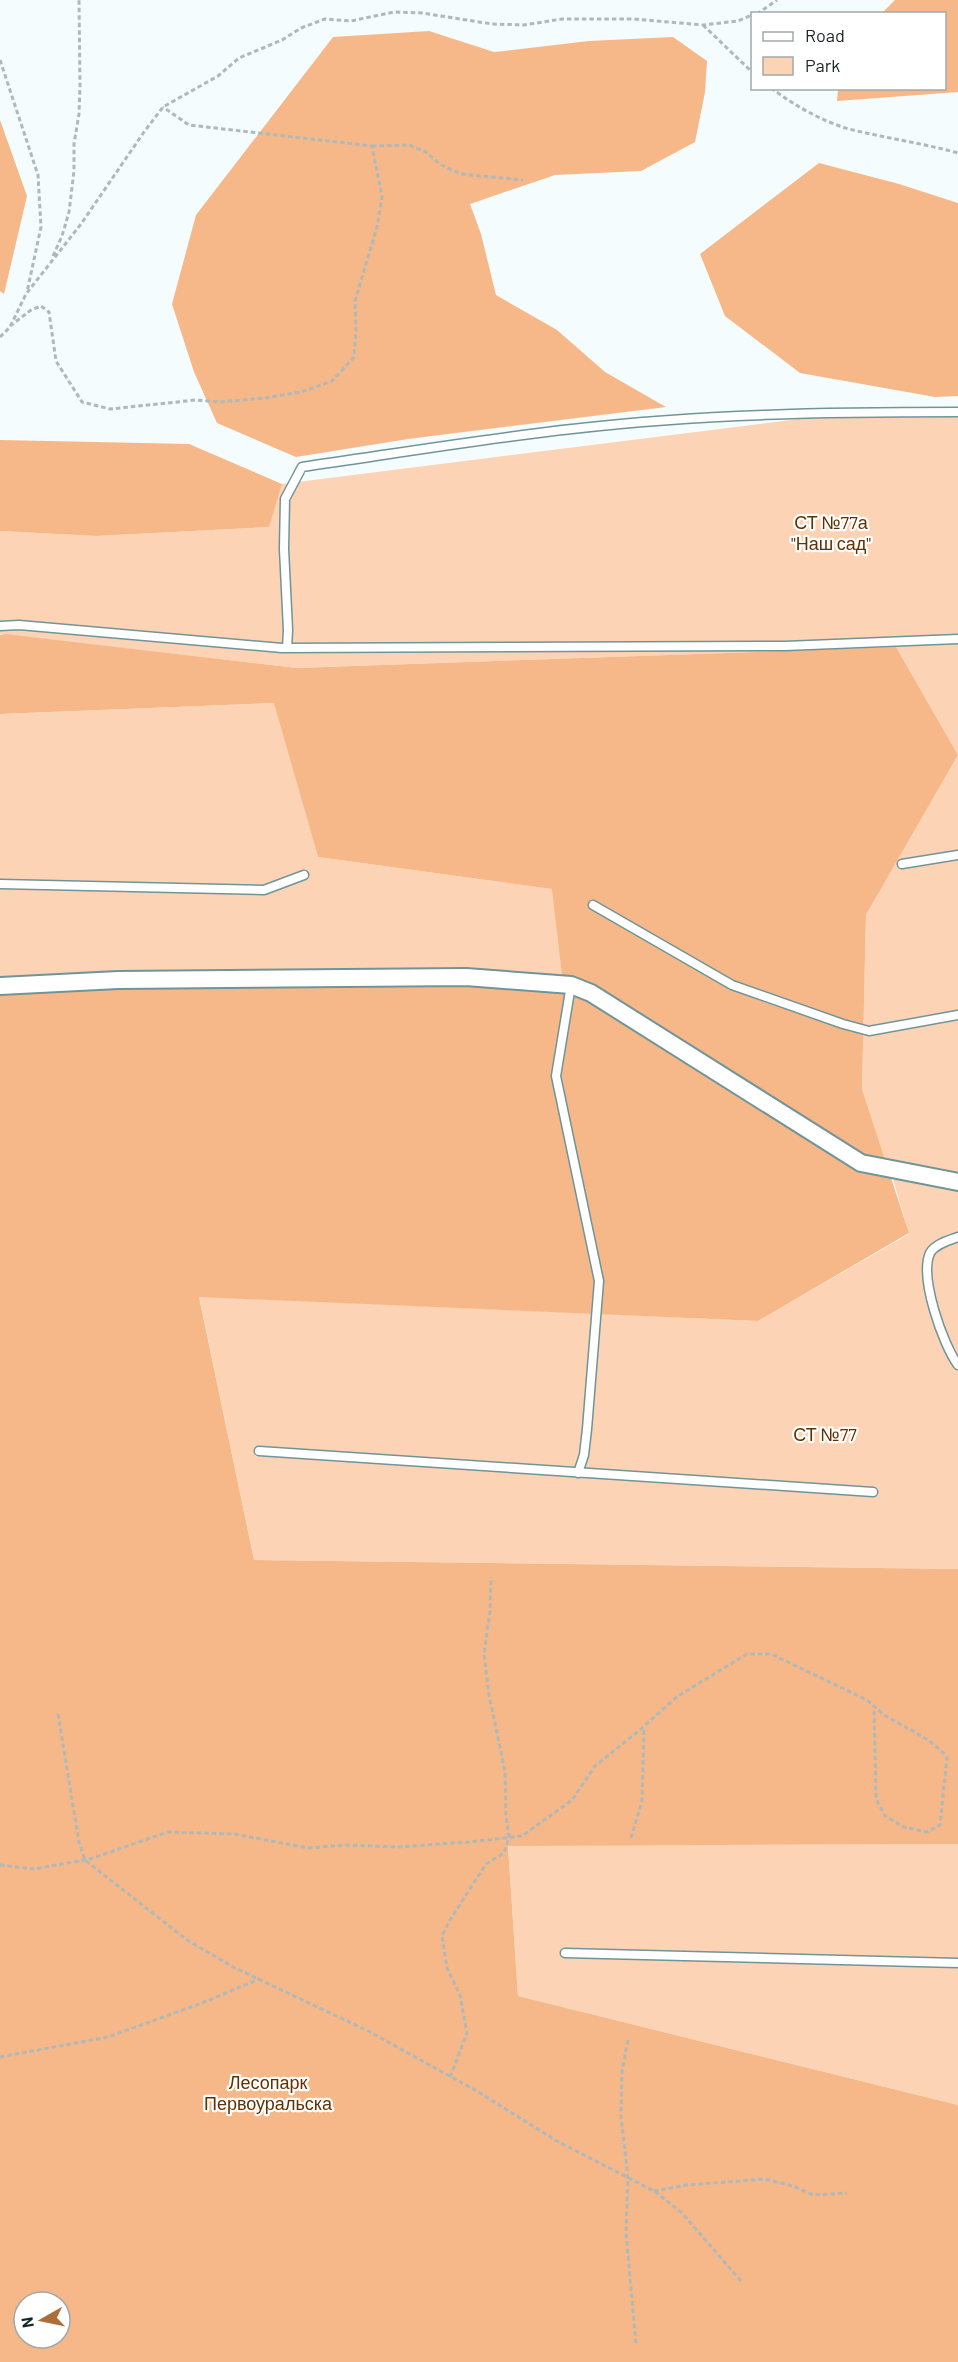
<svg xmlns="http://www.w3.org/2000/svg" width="958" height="2362" font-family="Barlow,sans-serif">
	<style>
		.green { fill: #fcd3b4 }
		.forest { fill: #f6b888; fill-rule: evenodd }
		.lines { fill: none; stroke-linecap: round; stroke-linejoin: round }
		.service-casing { stroke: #6f9598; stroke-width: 11 }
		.minor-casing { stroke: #6f9598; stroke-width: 20 }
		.path { stroke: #afb9ba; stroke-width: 3; stroke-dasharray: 4.5 3; stroke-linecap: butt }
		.service { stroke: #fff; stroke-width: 8 }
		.minor { stroke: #fff; stroke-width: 16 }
		.labels { text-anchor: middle; stroke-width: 4.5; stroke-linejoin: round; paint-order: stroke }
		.park-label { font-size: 18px; fill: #613100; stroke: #fff }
	</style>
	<rect width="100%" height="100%" fill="#f4fcfd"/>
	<!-- green -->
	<path class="green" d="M823,416L958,417V1174L886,1163L862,1089L866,915L958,755L896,647L297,668L0,634V531L96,536L268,527L282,484Z
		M275,703L318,857L553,889L563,986L0,980V714Z
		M893,1179L958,1186V1569L254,1560L199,1296L758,1321L909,1234Z
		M958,1844V2105L518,1996L508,1845Z"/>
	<!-- forest -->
	<path class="forest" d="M895,0H958V92L837,101L838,89L944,88V14L882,13Z
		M429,31L494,52L589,41L673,37L707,61L705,92L695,142L641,171L555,175L470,204L481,234L496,295L557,330L605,372L666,407L408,439L296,457L217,423L194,372L172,304L196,215L333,37Z
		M0,120L27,196L4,294L0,291Z
		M819,163L899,184L958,203V396L935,397L800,373L725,316L700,254Z
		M0,440L189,444L282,484L269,527L96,536L0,531Z
		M5,634L297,668L896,647L958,755L866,915L862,1089L909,1233L758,1321L199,1297L254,1560L958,1569V1844L508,1846L518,1996L958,2105V2362H0V980L563,985L552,889L318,857L274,703L0,714V635ZM24,2302H60V2338H24Z"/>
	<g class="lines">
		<defs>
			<path id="service" d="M0,626L19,625L282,648L785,646L958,639
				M287,648L288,630L284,549L285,499L302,467C392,454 482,439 572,429C700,414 830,412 958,412
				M902,864L958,855
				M0,884L264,890L304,875
				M593,905L732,985L843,1024L869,1031L958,1015
				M571,985L556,1076L599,1281L587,1429L584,1455L578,1473
				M958,1237C949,1240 935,1244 930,1253C919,1277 943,1345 958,1365
				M259,1451L873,1492
				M565,1953L958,1963"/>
			<path id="minor" d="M0,986L118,980L466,977L571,985L591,993L861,1163L958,1182"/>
		</defs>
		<!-- service casing -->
		<use href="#service" class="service-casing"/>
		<!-- minor casing -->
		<use href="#minor" class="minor-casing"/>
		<!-- path -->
		<path class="path" d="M757,14L777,0
			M703,25L752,72
			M0,60L38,175L41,227L27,292
			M771,88C794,105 821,121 849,129C885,138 922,143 958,153
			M372,146L409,145L426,152L441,165L461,174L523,180
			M53,256L62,236L69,212L74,171V144L79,114L80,86L79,0
			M10,326L31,310L41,306L49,312L56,361L82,402L110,409L196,400L220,402L265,398L301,392L332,381L354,357L356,330L355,301L377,227L382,197L372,146L189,125L163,107
			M0,337L10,327L26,294L81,224L144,132L163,107L218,76L239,58L282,40L301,28L325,19L351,21L394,12L422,13L492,24L524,25L562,19H634L703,25L738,21L752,15
			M58,1714L79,1842L85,1860L187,1940L233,1967L368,2031L475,2090L557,2141L654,2191L681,2212L741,2281
			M631,1838L642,1801L644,1727
			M0,1865L34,1869L90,1859L168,1832L234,1834L308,1848L346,1845L398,1847L469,1842L522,1836L572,1800L595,1766L641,1729L678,1696L747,1654H771L867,1700C874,1706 881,1713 889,1718C910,1730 930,1738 947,1757L940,1825L927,1832L904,1827L885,1816L876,1799L874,1706
			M628,2040L622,2071L621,2116L628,2178L626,2233L636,2344
			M0,2057L108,2037L202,2003L259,1979
			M450,2077L467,2033L460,1995L447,1968L442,1936L450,1920L486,1864L504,1853L509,1837L506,1815L505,1771L489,1695L484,1654L490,1611L491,1577
			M654,2191L687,2185L765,2179L793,2186L813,2195L847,2193"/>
		<!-- service -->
		<use href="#service" class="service"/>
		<!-- minor -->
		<use href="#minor" class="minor"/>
	</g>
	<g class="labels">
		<!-- park labels -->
		<g class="park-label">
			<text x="831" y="529">СТ №77а<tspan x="831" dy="21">"Наш сад"</tspan></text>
			<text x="825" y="1441">СТ №77</text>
			<text x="268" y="2089">Лесопарк<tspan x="268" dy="21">Первоуральска</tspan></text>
		</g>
	</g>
	<!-- legend -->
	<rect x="751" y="12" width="195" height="78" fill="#ffffff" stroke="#a2a8a9" stroke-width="1.5"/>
	<rect x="763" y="32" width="30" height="9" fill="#ffffff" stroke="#a2a8a9" stroke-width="1.5"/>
	<text x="805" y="42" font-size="18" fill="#172627">Road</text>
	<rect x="763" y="57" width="30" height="18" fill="#fcd3b4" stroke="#a2a8a9" stroke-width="1.5"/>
	<text x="805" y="72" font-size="18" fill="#172627">Park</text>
	<!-- north arrow -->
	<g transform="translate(42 2320) rotate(261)"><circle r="28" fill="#ffffff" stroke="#a2a8a9" stroke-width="1.5"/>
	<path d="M0-4.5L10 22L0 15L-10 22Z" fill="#ae6d37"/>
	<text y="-9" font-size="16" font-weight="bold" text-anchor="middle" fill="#172627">N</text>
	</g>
</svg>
